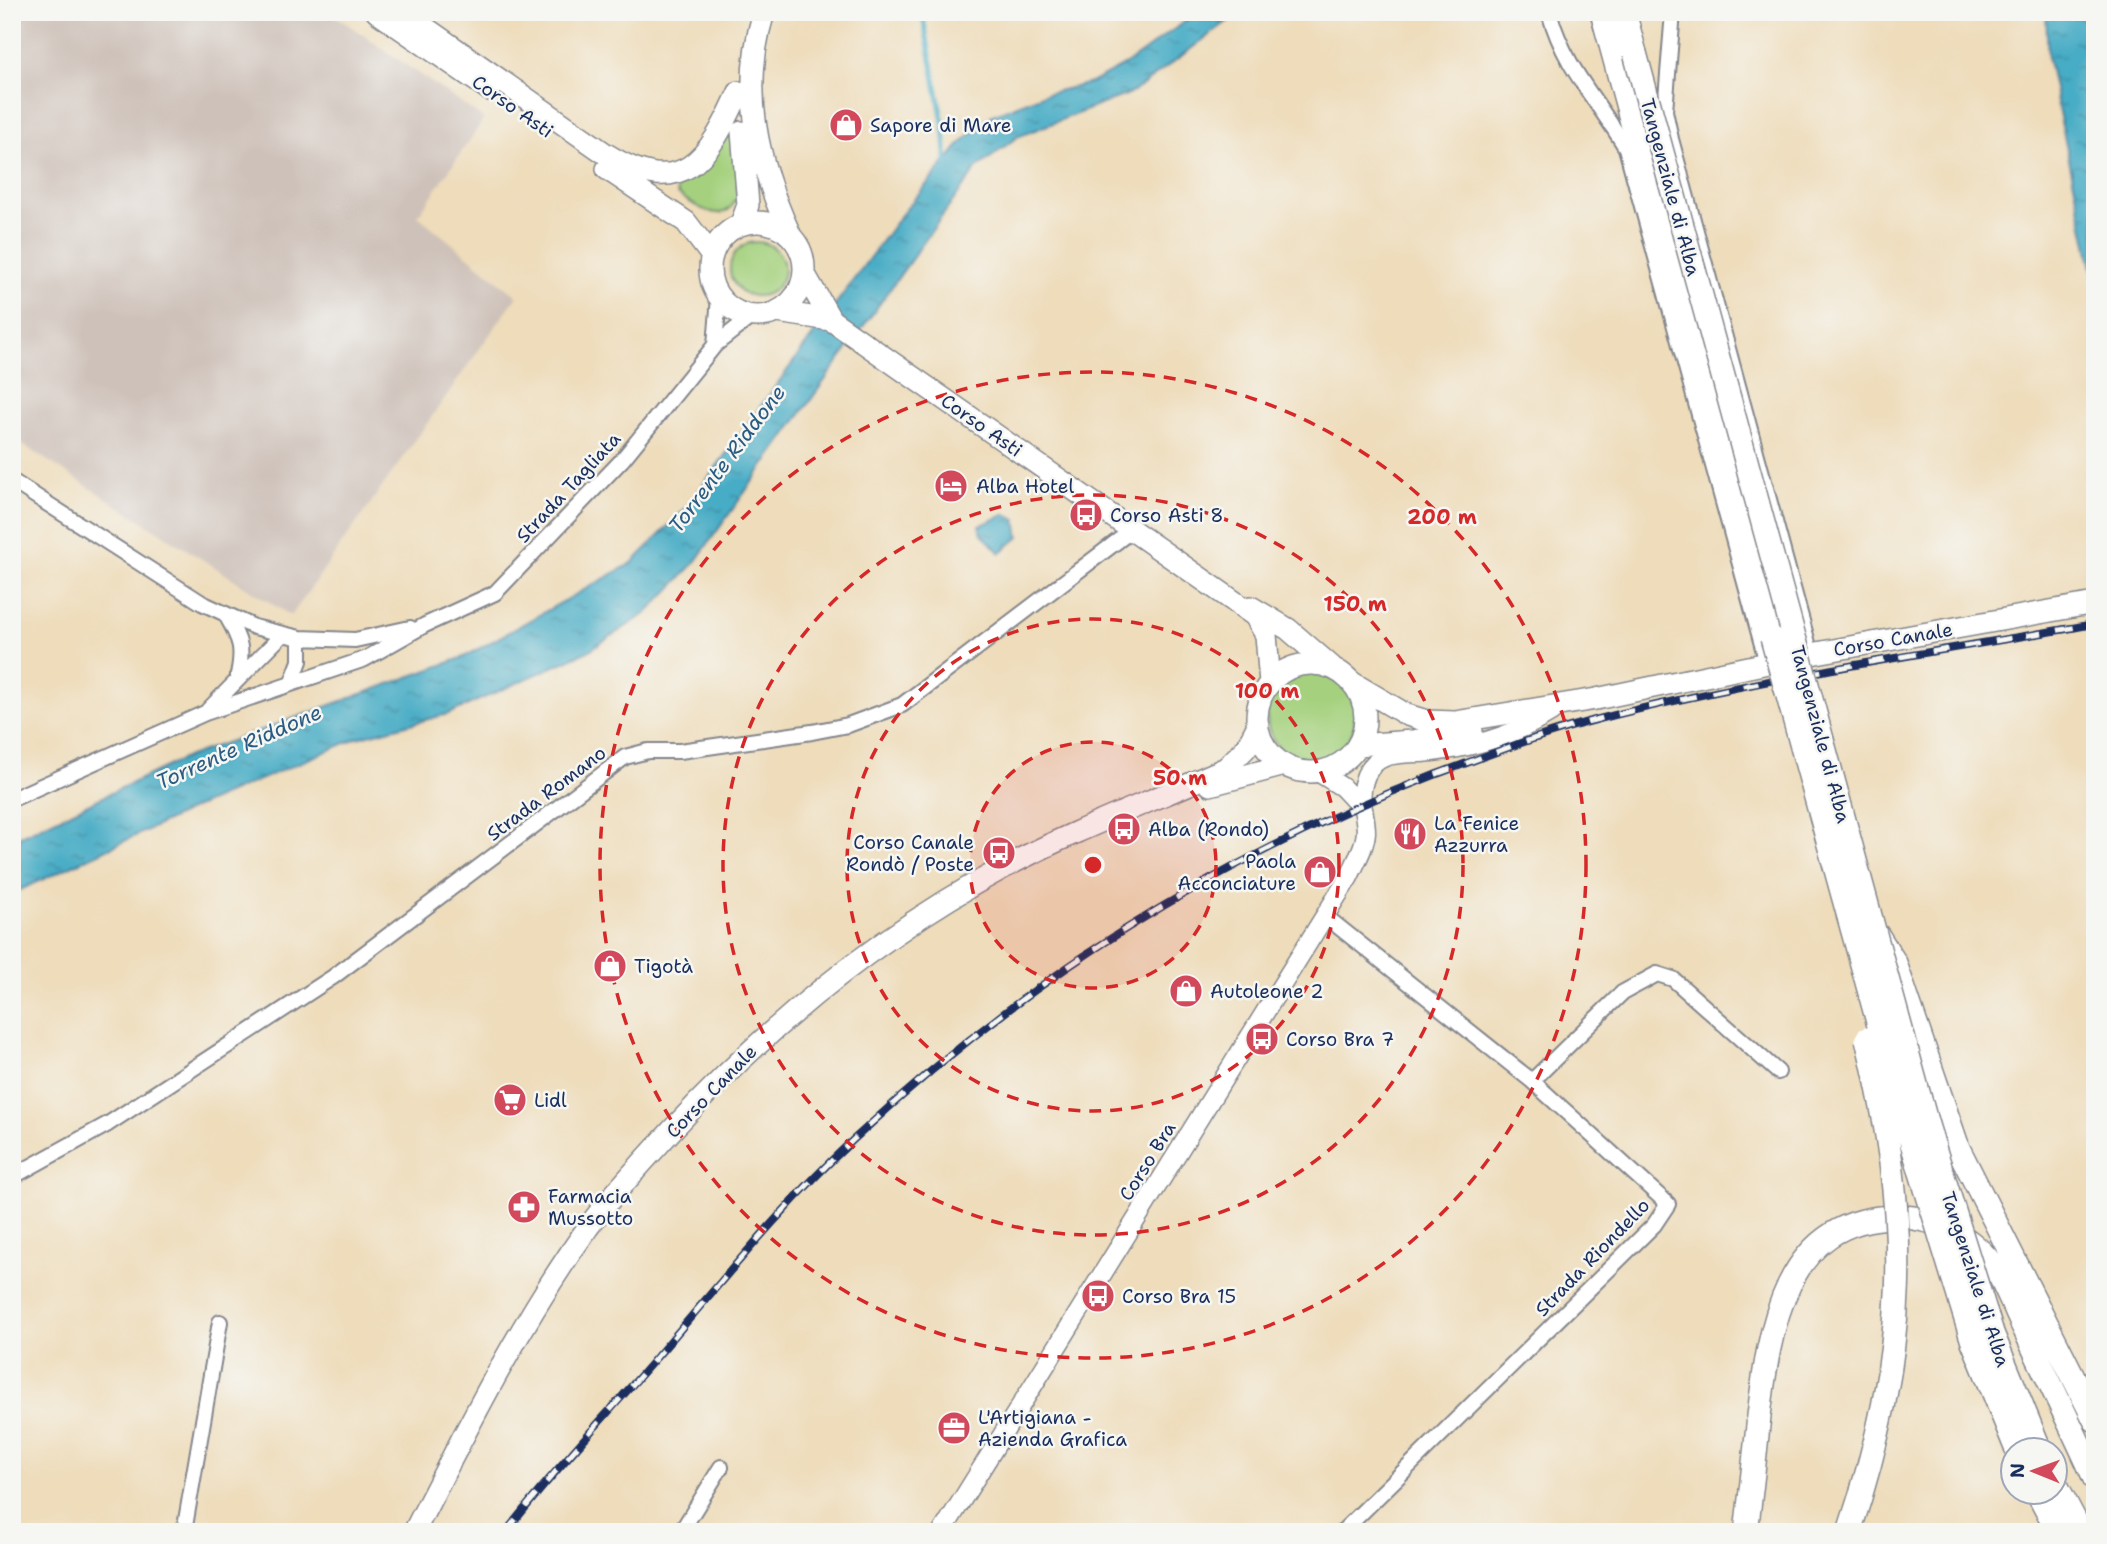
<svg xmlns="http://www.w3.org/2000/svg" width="2107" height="1544" font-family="'Shantell Sans',sans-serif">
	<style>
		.industrial { fill: #cec1b9 }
		.green { fill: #a5d17e; stroke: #60806e; stroke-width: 2 }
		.water { fill: url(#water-ripples); stroke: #306e92; stroke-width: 2 }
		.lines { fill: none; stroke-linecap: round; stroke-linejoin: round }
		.stream { stroke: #46acc5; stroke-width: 5 }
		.minor-casing { stroke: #84868c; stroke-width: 18 }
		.tertiary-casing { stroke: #84868c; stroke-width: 21 }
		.primary-casing { stroke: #84868c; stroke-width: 24 }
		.trunk-casing { stroke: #84868c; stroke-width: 26 }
		.minor { stroke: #fff; stroke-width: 14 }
		.tertiary { stroke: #fff; stroke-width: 18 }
		.primary { stroke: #fff; stroke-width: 21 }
		.trunk { stroke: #fff; stroke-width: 23 }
		.rail-casing { stroke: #1b2f5e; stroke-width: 8 }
		.rail { stroke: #f6f6f2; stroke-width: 5; stroke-dasharray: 16; stroke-linecap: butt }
		.trunk-bridge-casing { stroke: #84868c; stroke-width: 26; stroke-linecap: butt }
		.trunk-bridge { stroke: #fff; stroke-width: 23 }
		.ring { fill: none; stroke: #d62828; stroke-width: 3.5; stroke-dasharray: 12 9 }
		.labels { text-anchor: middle; stroke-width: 5; stroke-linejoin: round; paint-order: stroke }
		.street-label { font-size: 19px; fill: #1b2f5e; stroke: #f6f6f2 }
		.poi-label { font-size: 19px; fill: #1b2f5e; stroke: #f6f6f2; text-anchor: start }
		.water-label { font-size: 21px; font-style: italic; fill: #2a5b82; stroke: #f6f6f2 }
		.centre { fill: #d62828; stroke: #f6f6f2; stroke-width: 3.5 }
		.ring-label { font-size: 21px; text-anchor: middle; font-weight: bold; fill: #d62828; stroke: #f6f6f2; stroke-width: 5; stroke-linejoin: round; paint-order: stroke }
	</style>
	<defs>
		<pattern id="water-ripples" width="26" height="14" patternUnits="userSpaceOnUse" patternTransform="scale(1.75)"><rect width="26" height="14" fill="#46acc5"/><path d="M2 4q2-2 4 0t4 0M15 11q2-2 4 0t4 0" fill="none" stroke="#3a8ca3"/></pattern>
	</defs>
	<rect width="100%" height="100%" fill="#f6f6f2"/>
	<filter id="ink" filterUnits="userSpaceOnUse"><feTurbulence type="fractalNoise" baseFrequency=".0143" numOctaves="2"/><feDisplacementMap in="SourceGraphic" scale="14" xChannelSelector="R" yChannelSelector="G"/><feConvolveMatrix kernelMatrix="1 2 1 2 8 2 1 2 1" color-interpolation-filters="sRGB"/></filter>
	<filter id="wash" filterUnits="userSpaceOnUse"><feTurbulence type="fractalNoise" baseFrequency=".00686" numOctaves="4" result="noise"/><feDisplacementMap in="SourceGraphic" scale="28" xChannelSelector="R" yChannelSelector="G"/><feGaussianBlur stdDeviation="1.57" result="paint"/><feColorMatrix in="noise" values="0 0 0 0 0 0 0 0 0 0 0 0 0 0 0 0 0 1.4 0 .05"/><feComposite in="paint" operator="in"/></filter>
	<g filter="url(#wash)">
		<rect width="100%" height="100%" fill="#eedcba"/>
		<!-- industrial -->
		<path class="industrial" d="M12,12H330L484,119L418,216L517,296L291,616L12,438Z"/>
		<!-- green -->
		<path class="green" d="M731,126L741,169V200H735C725,227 693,205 678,194L675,179Z
			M730 269a27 27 0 1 1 54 0a27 27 0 1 1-54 0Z
			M1267 717a44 44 0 1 1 88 0a44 44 0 1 1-88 0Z"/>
		<!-- water -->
		<path class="water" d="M1198,12H1240L1133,92L1017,137L976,169L692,566L647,613L588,651L448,714L357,738L192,809L12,894V840L189,756L464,657L632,563L687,507L901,215L963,141L992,115L1045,94L1091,83L1126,64Z
			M2046,12H2095V282L2048,60Z
			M1006,514L1016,520L1019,537L1000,553L982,534L979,526Z"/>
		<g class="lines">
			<!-- stream -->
			<path class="stream" d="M922,12L944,128L947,167"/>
		</g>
	</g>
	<g filter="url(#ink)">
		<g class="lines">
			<defs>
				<path id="minor" d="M1549,12C1565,69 1597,99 1626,148L1767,663
					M1673,12L1665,111L1671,139L1811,654
					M715,345L719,297
					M12,481L202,603L254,627L300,638L355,640L410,628
					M226,615C241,641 244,649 237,679
					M292,682L300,661V638
					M208,710L283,634
					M12,799L205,713L365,659L425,625L495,593L622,460L715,345L752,316
					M1325,916L1532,1081L1668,1204L1654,1225L1342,1532
					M1532,1081L1622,993L1657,974L1673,979L1778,1072
					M12,1177L108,1124L333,977L625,757L648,751H680L812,732L848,725L902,705L1132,530
					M184,1532L220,1322
					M681,1532L721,1467"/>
				<path id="tertiary" d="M1318,772L1342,787L1360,806
					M942,1532L1349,877C1355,863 1365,848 1366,832C1366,810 1356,800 1366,775C1370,767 1376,760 1385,757C1399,752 1417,754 1432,752C1476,747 1515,735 1552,712"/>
				<path id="primary" d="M377,12L490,90
					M403,12L606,154C682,201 708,161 739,92
					M764,12C740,90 757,162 790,234
					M607,169L686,222L712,256
					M710 269a47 47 0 1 1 94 0a47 47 0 1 1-94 0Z
					M741,224L748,205L742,132
					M804,273L831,320L1255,616L1266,635L1270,683
					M777,312L831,320
					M1251,607L1288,629L1332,667
					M1257 718a54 54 0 1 1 108 0a54 54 0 1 1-108 0Z
					M1353,683L1407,715L1427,721L1455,722L1596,699L1811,654L2095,603
					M1358,745L1412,741L1472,731
					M1210,785L1285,765
					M414,1532C467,1428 521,1321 589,1226C614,1192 643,1162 672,1130C769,1025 878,935 1005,867C1076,829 1153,801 1226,768L1246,748L1258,725"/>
				<path id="trunk" d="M1602,12L1772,638
					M1624,12L1635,53
					M1878,936L1895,963L1958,1148L2095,1420
					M2054,1481L2081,1532
					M2037,1492L2058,1532
					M1746,1532C1751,1493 1755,1455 1759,1416C1769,1330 1784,1218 1896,1217C1936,1216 1971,1236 1995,1268C2007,1286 2015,1311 2025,1330C2048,1380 2073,1429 2095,1479"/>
			</defs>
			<!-- minor casing -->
			<use href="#minor" class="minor-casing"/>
			<!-- tertiary casing -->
			<use href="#tertiary" class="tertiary-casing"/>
			<!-- primary casing -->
			<use href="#primary" class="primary-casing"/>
			<!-- trunk casing -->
			<use href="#trunk" class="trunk-casing"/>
			<!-- minor -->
			<use href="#minor" class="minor"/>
			<!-- tertiary -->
			<use href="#tertiary" class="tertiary"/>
			<!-- primary -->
			<use href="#primary" class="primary"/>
			<!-- trunk -->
			<use href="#trunk" class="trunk"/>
			<defs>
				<path id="rail" d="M506,1532C552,1472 606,1416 655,1359C719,1285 781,1207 853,1140C1027,978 1215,859 1437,774C1491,754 1544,733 1599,719C1759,678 1932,652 2095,624"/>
			</defs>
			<!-- rail casing -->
			<use href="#rail" class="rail-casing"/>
			<!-- rail -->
			<use href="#rail" class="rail"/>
			<defs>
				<path id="trunk-bridge" d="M1635,53L1927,1125L1992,1333L2040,1450
					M1772,638L1907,1127L1972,1339L2017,1450
					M1849,1532C1909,1352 1912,1222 1867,1039"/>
			</defs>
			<!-- trunk-bridge casing -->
			<use href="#trunk-bridge" class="trunk-bridge-casing"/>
			<!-- trunk-bridge -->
			<use href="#trunk-bridge" class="trunk-bridge"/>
		</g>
	</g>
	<!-- distance rings -->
	<circle cx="1093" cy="865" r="123" fill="#d62828" fill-opacity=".12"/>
	<g class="ring">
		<circle cx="1093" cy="865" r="123"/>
		<circle cx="1093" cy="865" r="246"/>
		<circle cx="1093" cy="865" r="370"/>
		<circle cx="1093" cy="865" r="493"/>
	</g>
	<!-- icons -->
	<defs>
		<symbol id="shop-disc" viewBox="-11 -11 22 22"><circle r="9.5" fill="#d1495b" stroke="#f6f6f2"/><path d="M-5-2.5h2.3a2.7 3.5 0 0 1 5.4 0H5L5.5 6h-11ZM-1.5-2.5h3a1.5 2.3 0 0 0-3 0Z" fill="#fff"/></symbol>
		<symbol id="hotel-disc" viewBox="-11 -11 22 22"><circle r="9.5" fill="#d1495b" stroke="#f6f6f2"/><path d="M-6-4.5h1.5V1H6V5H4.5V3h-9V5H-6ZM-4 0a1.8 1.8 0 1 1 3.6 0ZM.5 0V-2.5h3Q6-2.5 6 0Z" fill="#fff"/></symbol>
		<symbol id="bus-disc" viewBox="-11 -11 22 22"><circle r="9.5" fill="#d1495b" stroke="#f6f6f2"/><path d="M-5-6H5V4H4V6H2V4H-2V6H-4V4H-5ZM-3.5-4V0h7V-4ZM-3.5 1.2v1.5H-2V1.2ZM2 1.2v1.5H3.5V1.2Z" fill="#fff"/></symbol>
		<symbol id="restaurant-disc" viewBox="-11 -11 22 22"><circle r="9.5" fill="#d1495b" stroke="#f6f6f2"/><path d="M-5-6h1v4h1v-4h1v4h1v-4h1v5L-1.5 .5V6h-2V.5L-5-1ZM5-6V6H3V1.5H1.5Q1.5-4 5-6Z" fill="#fff"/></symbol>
		<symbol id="supermarket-disc" viewBox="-11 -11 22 22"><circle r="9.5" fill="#d1495b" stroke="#f6f6f2"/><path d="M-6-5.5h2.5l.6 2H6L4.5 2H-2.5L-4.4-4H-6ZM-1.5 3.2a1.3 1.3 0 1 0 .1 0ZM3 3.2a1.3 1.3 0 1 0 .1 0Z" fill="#fff"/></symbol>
		<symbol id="pharmacy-disc" viewBox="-11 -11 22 22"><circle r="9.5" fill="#d1495b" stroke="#f6f6f2"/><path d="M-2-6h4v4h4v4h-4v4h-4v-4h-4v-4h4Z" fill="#fff"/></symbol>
		<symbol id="office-disc" viewBox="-11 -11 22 22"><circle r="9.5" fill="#d1495b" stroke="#f6f6f2"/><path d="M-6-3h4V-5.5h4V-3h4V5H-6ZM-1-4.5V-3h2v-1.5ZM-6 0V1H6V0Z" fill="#fff"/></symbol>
	</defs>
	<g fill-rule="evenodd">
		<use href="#shop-disc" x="827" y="106" width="38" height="38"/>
		<use href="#hotel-disc" x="932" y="467" width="38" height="38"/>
		<use href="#bus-disc" x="1067" y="496" width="38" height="38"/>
		<use href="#bus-disc" x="1105" y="810" width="38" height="38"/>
		<use href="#restaurant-disc" x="1391" y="815" width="38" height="38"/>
		<use href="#bus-disc" x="980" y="834" width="38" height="38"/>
		<use href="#shop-disc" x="1301" y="853" width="38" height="38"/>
		<use href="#shop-disc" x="591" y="947" width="38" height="38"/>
		<use href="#shop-disc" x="1167" y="972" width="38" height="38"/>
		<use href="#bus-disc" x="1243" y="1020" width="38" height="38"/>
		<use href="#supermarket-disc" x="491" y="1081" width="38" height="38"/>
		<use href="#pharmacy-disc" x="505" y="1188" width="38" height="38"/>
		<use href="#bus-disc" x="1079" y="1277" width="38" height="38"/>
		<use href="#office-disc" x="935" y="1409" width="38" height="38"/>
	</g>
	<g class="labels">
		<!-- street labels -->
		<g class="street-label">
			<text transform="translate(513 106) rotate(35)" y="7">Corso Asti</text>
			<text transform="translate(1671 187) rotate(75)" y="7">Tangenziale di Alba</text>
			<text transform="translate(982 425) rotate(35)" y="7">Corso Asti</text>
			<text transform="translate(568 487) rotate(-47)" y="7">Strada Tagliata</text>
			<text transform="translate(1893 639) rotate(-10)" y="7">Corso Canale</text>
			<text transform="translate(1821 734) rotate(75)" y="7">Tangenziale di Alba</text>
			<text transform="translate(546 793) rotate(-37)" y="7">Strada Romano</text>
			<text transform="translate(711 1091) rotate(-46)" y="7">Corso Canale</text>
			<text transform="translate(1147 1161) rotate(-58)" y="7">Corso Bra</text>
			<text transform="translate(1592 1257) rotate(-46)" y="7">Strada Riondello</text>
			<text transform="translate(1976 1279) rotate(72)" y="7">Tangenziale di Alba</text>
		</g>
		<!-- poi labels -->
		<g class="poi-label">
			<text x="870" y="132">Sapore di Mare</text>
			<text x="976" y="493">Alba Hotel</text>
			<text x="1110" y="522">Corso Asti 8</text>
			<text x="1434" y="830">La Fenice<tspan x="1434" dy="22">Azzurra</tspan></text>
			<text x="1148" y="836">Alba (Rondo)</text>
			<text x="974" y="849" text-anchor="end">Corso Canale<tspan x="974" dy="22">Rondò / Poste</tspan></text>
			<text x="1296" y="868" text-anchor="end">Paola<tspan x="1296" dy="22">Acconciature</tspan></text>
			<text x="634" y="973">Tigotà</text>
			<text x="1210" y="998">Autoleone 2</text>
			<text x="1286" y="1046">Corso Bra 7</text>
			<text x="534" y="1107">Lidl</text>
			<text x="548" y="1203">Farmacia<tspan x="548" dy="22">Mussotto</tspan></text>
			<text x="1122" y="1303">Corso Bra 15</text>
			<text x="978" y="1424">L'Artigiana -<tspan x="978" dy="22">Azienda Grafica</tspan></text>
		</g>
		<!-- water labels -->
		<g class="water-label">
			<text transform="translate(727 459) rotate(-53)" y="7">Torrente Riddone</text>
			<text transform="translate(239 747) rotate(-24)" y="7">Torrente Riddone</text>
		</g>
	</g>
	<circle cx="1093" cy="865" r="10" class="centre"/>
	<g class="ring-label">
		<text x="1442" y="524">200 m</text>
		<text x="1355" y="611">150 m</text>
		<text x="1267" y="698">100 m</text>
		<text x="1180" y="785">50 m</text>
	</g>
	<!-- margin -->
	<rect width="2107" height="1544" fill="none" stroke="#f6f6f2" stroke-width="42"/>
	<!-- north arrow -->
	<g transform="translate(2034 1471) rotate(271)"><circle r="33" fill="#f6f6f2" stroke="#9ea6b7" stroke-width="2"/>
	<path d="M0-5L12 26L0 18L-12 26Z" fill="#d1495b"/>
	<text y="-10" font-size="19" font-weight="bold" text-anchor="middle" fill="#1b2f5e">N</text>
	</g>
</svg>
